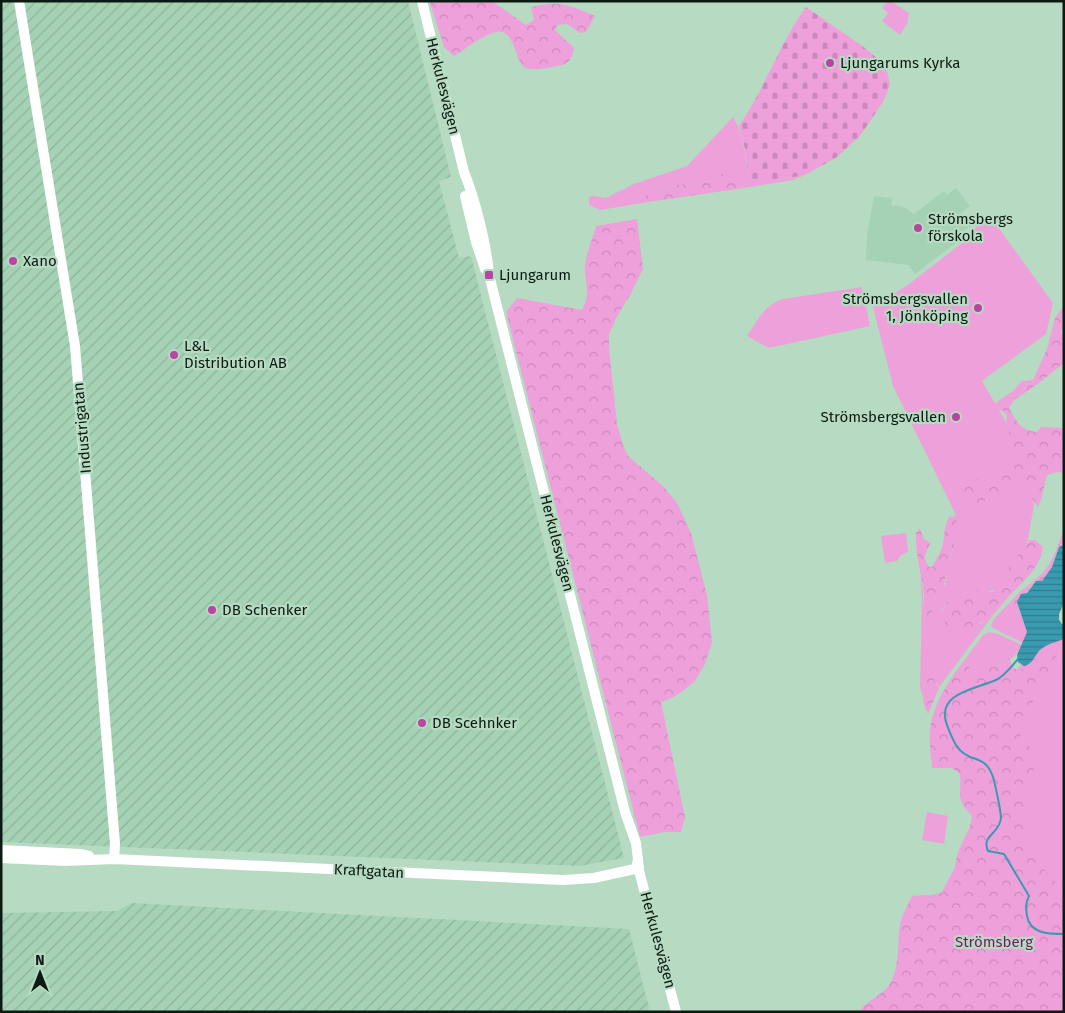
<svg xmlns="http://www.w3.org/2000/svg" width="1065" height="1013" font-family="'Fira Sans',sans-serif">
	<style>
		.built { fill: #a5d2b4 }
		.industrial { fill: url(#industrial-furrows) }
		.green { fill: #eea0db }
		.forest { fill: url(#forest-crowns) }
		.cemetery { fill: url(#cemetery-stones) }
		.water { fill: url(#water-rules) }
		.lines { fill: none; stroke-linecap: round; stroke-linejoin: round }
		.stream { stroke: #3a9ab0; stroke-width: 2 }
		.tertiary { stroke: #fff; stroke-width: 10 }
		.poi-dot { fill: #b746a1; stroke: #b6dbc2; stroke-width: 2 }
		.labels { text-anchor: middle; stroke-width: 4.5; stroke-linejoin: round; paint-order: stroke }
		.poi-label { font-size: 15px; fill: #0d1a12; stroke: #b6dbc2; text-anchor: start }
		.street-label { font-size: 15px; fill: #0d1a12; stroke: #b6dbc2 }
		.park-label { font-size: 15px; fill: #741b65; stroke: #b6dbc2 }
	</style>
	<defs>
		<pattern id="industrial-furrows" width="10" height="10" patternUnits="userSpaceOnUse" patternTransform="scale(1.25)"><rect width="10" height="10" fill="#a5d2b4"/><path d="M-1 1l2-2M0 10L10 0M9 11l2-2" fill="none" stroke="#8db49a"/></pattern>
		<pattern id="forest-crowns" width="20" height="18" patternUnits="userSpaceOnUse" patternTransform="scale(1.25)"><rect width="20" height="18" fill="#eea0db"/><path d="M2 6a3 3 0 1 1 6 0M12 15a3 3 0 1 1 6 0" fill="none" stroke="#cb89bb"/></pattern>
		<pattern id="cemetery-stones" width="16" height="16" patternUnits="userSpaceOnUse" patternTransform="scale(1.25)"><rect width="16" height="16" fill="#eea0db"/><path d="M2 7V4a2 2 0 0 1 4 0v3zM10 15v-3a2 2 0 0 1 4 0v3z" fill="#cb89bb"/></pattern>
		<pattern id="water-rules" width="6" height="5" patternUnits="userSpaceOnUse" patternTransform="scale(1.25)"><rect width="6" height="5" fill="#3a9ab0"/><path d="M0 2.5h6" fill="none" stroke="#2f7d8e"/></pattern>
	</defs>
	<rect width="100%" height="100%" fill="#b6dbc2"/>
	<!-- built -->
	<path class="built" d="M956,188L970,206L961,213L971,226L964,231L962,238L915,274L909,265L866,260L867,235L874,196L892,198L891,205L904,207L914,214L944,191L947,195Z"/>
	<!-- industrial -->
	<path class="industrial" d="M1,1H408L451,177L439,181L459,258L471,256L624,858L579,866L1,842Z
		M132,903L629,929L650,1012H1V913L117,911Z"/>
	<!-- green -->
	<path class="green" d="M888,1H891L909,13L907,24L900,35L882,21L888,13L882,8Z
		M733,117C744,135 745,155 748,175L777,180L805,175L793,180L744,188L743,181L722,174L711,181L647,189L645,197L648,202L600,210L589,205V197L594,196L606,198L634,184L687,166Z
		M990,216L1053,303L1046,334L982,381L1021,448L1034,505L1027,544L1000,581L995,590L988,592L981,597L967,592C957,597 945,601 941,613L976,624H980L993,615L939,687L937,683L923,679L925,689L923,697L920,687L922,598L920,575L923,594V619L927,624L931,616L935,598L945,585L949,561L954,546L956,519L953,517L956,515L893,386L873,307L909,284L970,237L973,230Z
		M862,287L870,326L769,348L747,336C758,320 763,306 783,299Z
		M906,533L908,552L901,555L897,561L885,563L881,536Z
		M1012,600L1010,603L1017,612L1019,609L1027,632L1023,643L993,628L991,625L994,619Z
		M1064,631V1012H879L976,827L965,721L1046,640Z
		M989,632L998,634L1022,645C1011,666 992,669 970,672L969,662L966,658L983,635Z
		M927,812L948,816L944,844L922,840Z"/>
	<!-- forest -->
	<path class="forest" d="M436,1H492L526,25L534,20L531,7C561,0 568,5 595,16L586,32L580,33L567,24L557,25L555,30L574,48C572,58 570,64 558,66C550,67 540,70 531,69C514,69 518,37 502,32C490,29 464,50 454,56L444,47L430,3Z
		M722,174H735L743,181L744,188L648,202L645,197L647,189L710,181Z
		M637,219L643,269L630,295L616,318L609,335V348L617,424L623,445L628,456L663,486L677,503L691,533L707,595L712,642L705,664L695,681L684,690L672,698L661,702L685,817L681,832H664L640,837L506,312L517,298L582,310C592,291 584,282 585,264C587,249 593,239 596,226Z
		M1062,308H1064V324L1061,332L1064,342V363L1039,383L1014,400L1009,408C1017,422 1020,430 1037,432L1041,427L1064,428V473L1057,472L1047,475L1041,500L1038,507L1021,482L1012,484L980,504L961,502L958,485C964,482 970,479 976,479C982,479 987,481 992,479C1002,476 1016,460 1014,449C1013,436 1004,430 1007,416L1003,411L994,408L997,402L1013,391L1022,381L1033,380L1047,349L1055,318Z
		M950,516L956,519L957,524L954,546L949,561L951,570L946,575L943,590L935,598L931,616L927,624H925C921,616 924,605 924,596C922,575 915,555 916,533L920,528L923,538L930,543C927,554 921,555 929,567H932C935,561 939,555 942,548C945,538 943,526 950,516Z
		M1064,529V545L1059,547L1052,567L1042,581H1036L1018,602L1019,609L1017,612L1013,610L1010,603C1019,589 1036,582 1045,570C1054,559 1059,542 1064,529Z
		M1030,540H1035L1043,547C1040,569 1024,580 1009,596C1003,603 998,611 990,617C982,623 973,626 963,632C951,629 943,626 941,613L948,601L967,592L972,584L978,587L977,595L981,597L988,592H993L1005,572Z
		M1038,652L1050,657L1058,653L1019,729L1022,742L1033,749L1035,764L1033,775L1024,795L1028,825L1026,846L1036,861L1064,891V1012H859C868,999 885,995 892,980C900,963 897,943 900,925C902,915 907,906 912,896L931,895L950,891C958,877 953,875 956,861C958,845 971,832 972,816C954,796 962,798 960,774L952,768H932C931,754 928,738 931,724C935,700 952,676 966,658L969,662L970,672L999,666L1010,659C1011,666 1013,669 1020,671L1035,659Z
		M924,671L930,673L939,688L928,714L924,705L923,697L925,689L923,679Z"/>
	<!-- cemetery -->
	<path class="cemetery" d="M806,7L865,48L886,66L890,85L883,102L860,136L837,157L805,175L777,180L753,182L748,175L745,149L739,126C765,89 779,44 806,7Z"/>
	<!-- water -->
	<path class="water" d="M1064,545V603L1059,614V620L1062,624H1064V639C1055,642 1048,644 1041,649C1034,655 1034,664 1024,666L1018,662L1017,655L1027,632L1017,602L1021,594L1027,593L1036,581H1042L1052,567L1059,547Z"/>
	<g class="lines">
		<!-- stream -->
		<path class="stream" d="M1018,659C1011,667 1005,676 996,680C976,689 935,693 947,725C950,733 955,747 962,752C974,762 986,756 993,777C995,783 1001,812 1001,818C999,835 981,835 988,851L1004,854L1029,896C1025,904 1026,908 1027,916C1030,934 1049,934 1064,934"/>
		<!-- tertiary -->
		<path class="tertiary" d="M19,1L75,346L115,844L114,859
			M422,1L464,172C475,199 487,246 489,275L625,812L636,843L639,868
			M465,196L476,242L485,269
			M1,850L80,854L89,856
			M1,858L65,861L114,859L563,880L594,878L639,868
			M637,863L676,1012"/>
	</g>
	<!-- markers -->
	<g class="poi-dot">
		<circle cx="830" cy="63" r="5"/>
		<circle cx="918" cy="228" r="5"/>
		<circle cx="13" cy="261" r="5"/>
		<rect x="484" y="270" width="10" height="10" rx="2.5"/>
		<circle cx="978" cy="308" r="5"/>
		<circle cx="174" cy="355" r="5"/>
		<circle cx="956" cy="417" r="5"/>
		<circle cx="212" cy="610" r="5"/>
		<circle cx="422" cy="723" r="5"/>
	</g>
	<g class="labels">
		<!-- poi labels -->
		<g class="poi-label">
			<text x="840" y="68">Ljungarums Kyrka</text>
			<text x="928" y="224">Strömsbergs<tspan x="928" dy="17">förskola</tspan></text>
			<text x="23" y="266">Xano</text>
			<text x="499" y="280">Ljungarum</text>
			<text x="968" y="304" text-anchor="end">Strömsbergsvallen<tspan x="968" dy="17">1, Jönköping</tspan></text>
			<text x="184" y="351">L&amp;L<tspan x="184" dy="17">Distribution AB</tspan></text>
			<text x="946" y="422" text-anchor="end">Strömsbergsvallen</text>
			<text x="222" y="615">DB Schenker</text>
			<text x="432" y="728">DB Scehnker</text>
		</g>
		<!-- street labels -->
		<g class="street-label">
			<text transform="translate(443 86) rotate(76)" y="5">Herkulesvägen</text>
			<text transform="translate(82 428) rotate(-95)" y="5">Industrigatan</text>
			<text transform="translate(557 543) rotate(76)" y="5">Herkulesvägen</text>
			<text transform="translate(369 871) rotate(3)" y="5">Kraftgatan</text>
			<text transform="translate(658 940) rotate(75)" y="5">Herkulesvägen</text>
		</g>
		<!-- park labels -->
		<g class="park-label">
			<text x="994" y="947">Strömsberg</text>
		</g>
	</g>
	<!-- border -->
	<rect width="1065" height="1013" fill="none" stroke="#0d1a12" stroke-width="5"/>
	<!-- north arrow -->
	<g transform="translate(40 973)" stroke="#b6dbc2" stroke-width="4" paint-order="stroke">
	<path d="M0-4L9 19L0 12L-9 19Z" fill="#0d1a12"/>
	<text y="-8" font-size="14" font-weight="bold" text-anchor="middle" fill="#0d1a12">N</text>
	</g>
</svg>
